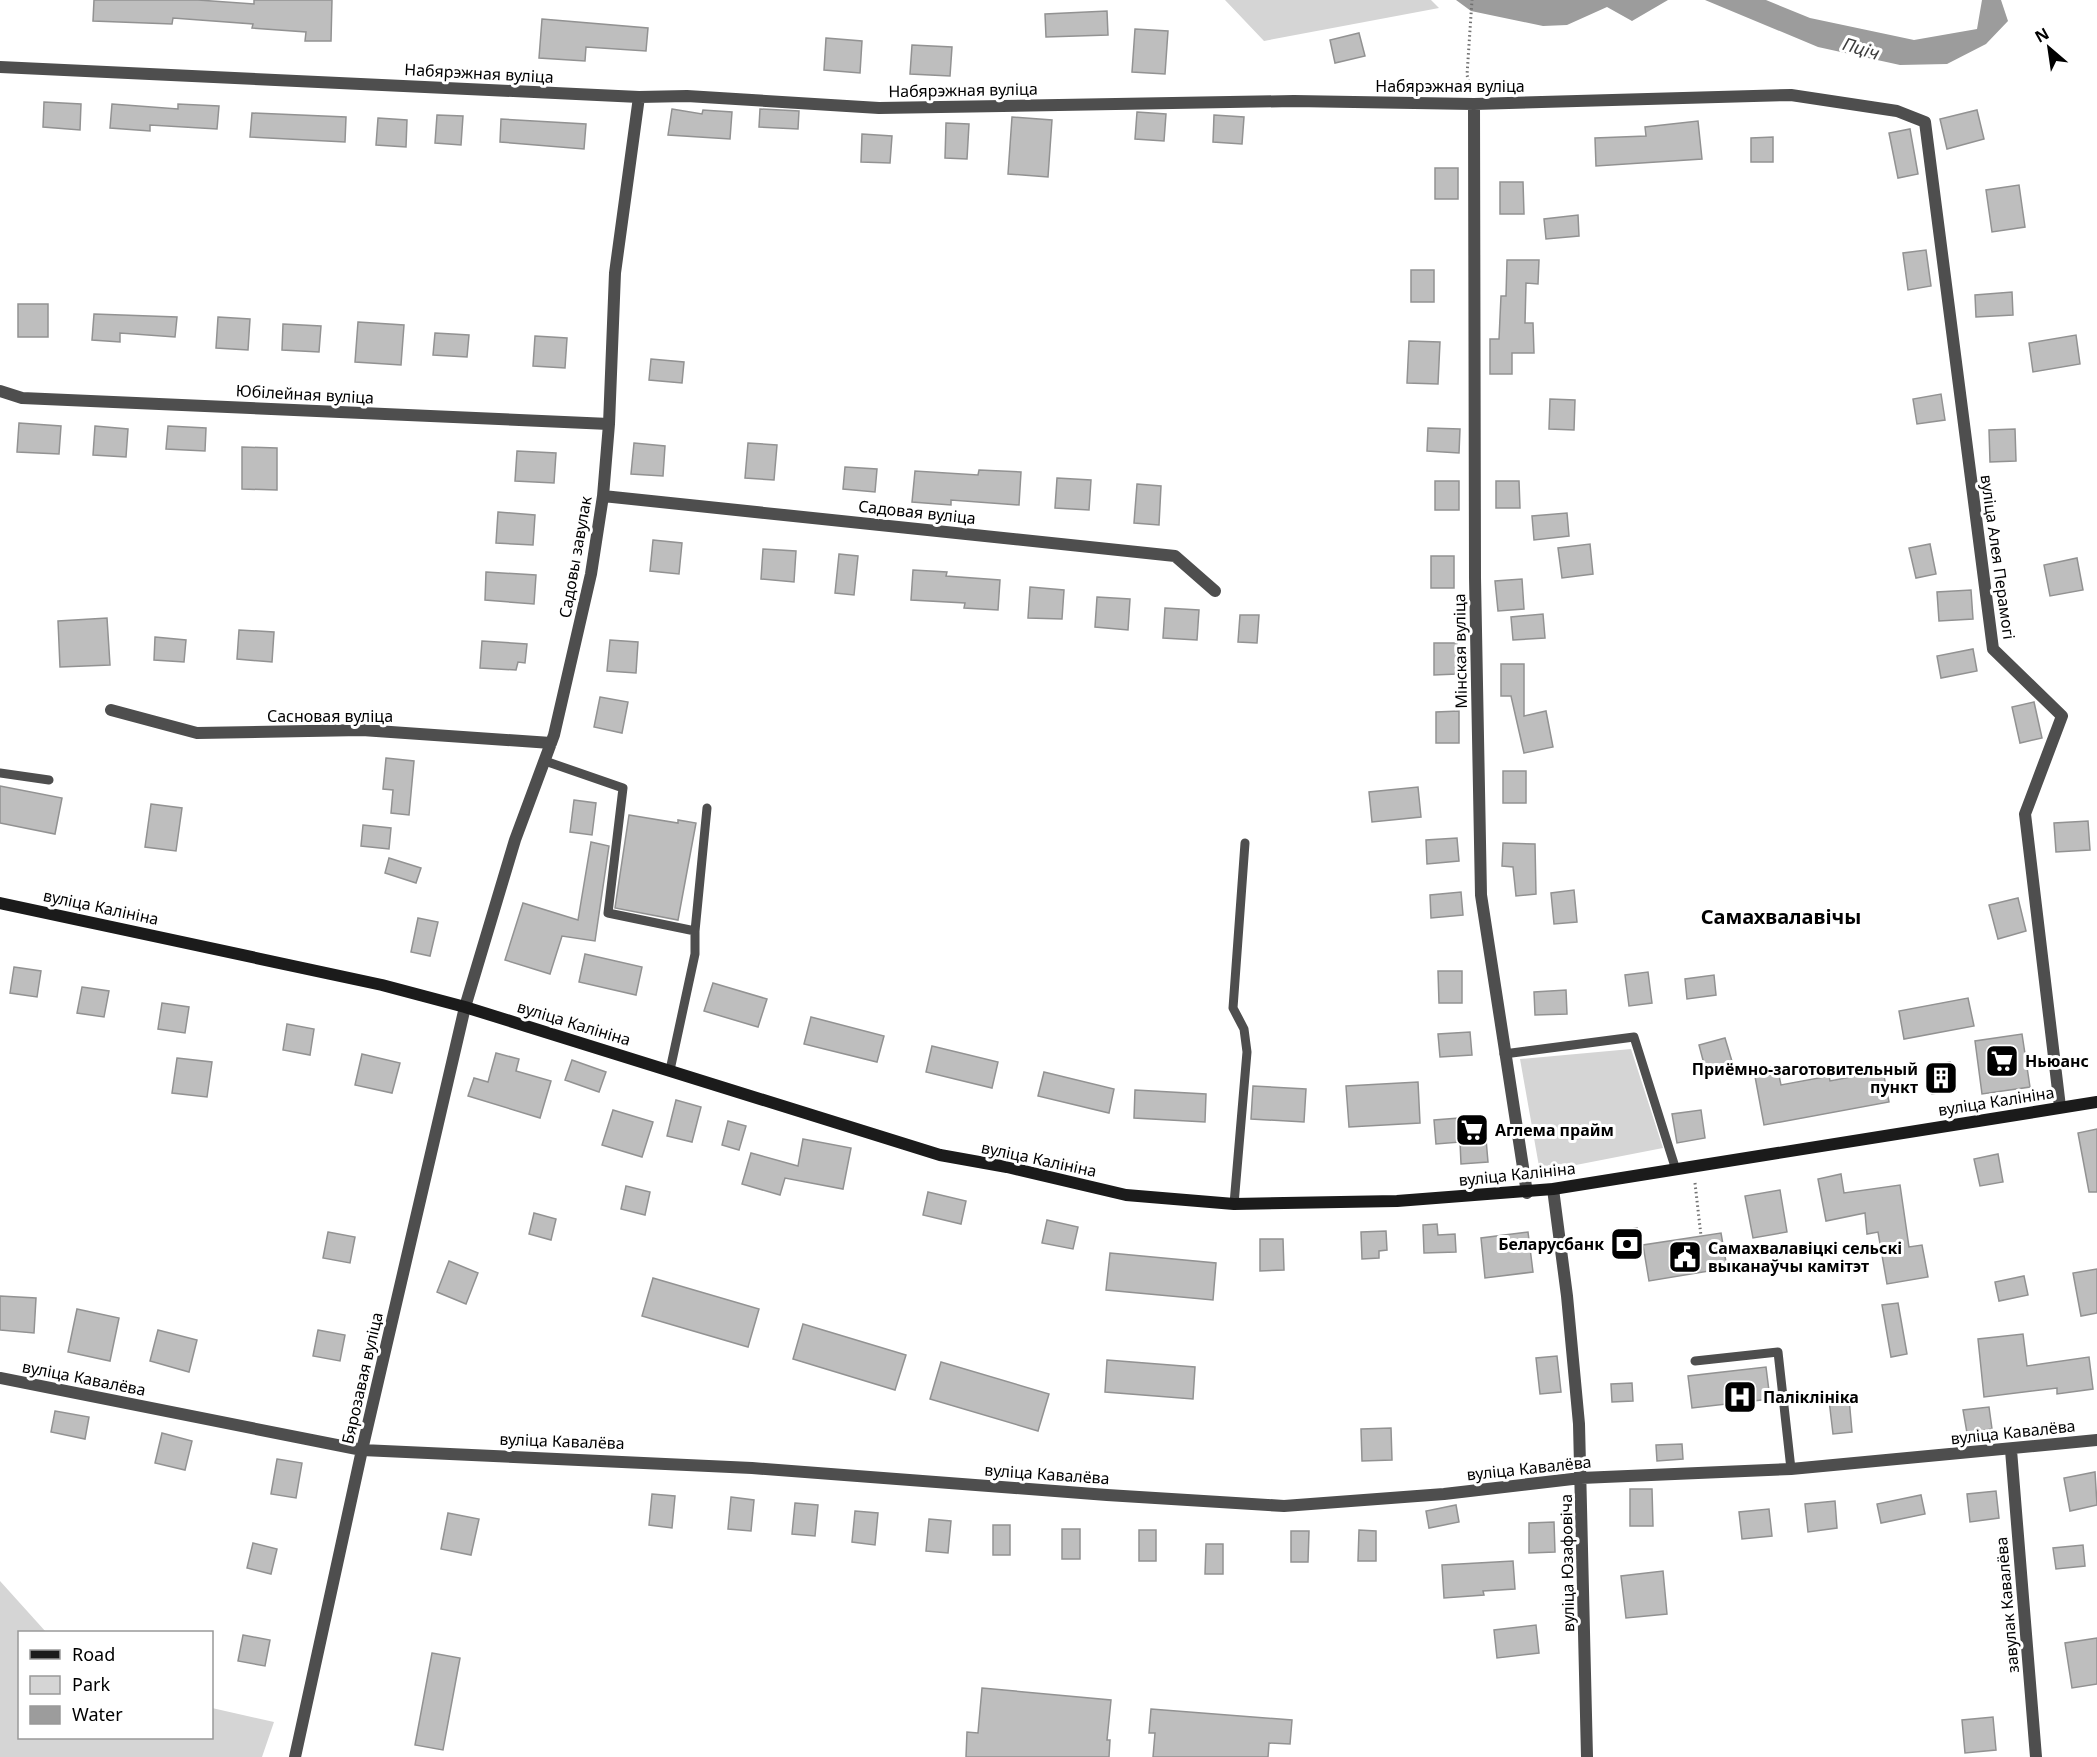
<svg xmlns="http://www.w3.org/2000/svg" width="2097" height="1757" font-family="'Noto Sans',sans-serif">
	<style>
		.green { fill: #d5d5d5 }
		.water { fill: #9c9c9c }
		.building { fill: #bebebe; stroke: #929292; stroke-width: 1.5 }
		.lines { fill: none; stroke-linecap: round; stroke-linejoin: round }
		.path { stroke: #707070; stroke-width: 3; stroke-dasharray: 1.5 3; stroke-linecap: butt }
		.lane { stroke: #4e4e4e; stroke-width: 9 }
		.street { stroke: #4e4e4e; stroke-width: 12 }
		.secondary { stroke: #1b1b1b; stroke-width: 12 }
		.labels { text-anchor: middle; stroke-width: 6; stroke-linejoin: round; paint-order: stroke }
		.street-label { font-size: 16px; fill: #000; stroke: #fff }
		.poi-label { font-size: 16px; font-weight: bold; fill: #000; stroke: #fff; text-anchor: start }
		.water-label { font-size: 18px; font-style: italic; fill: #3d3d3d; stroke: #fff }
		.quarter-label { font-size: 20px; font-weight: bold; fill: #000; stroke: #fff }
	</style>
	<rect width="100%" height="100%" fill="#fff"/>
	<!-- green -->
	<path class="green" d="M1225,0H1431L1439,8L1264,41Z
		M1631,1049L1663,1148L1540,1172L1520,1059Z
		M0,1581L46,1632H20V1738H212V1708L274,1722L262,1757H0Z"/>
	<!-- water -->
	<path class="water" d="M1456,0H1668L1632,21L1607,7L1567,25L1543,26L1471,11Z
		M1705,0H1766L1810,18L1914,40L1977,29L1982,0H2001L2008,21L1986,44L1947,64L1900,65L1818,47Z"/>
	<!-- building -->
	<path class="building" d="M94,0H198L254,4V0H332L331,41H305L306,32L252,28L253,24L173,18L172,24L93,21Z
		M1107,11L1108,35L1046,37L1045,14Z
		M542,19L648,28L646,51L586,47L585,61L539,58Z
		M1135,29L1168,31L1165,74L1132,72Z
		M1359,33L1365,56L1335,63L1330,40Z
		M826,38L862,41L860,73L824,70Z
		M912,45L952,47L950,76L910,74Z
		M44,102L81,104L80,130L43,127Z
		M112,104L178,109V104L219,106L217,129L150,125V131L110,128Z
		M672,109L702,114L703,110L732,112L730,139L668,135Z
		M760,109L799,111L798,129L759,127Z
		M1977,110L1984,139L1947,149L1940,119Z
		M1137,112L1166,114L1164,141L1135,139Z
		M252,113L346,117L345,142L250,137Z
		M437,115L463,116L461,145L435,143Z
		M1214,115L1244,117L1242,144L1213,142Z
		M1012,117L1052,120L1048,177L1008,174Z
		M378,118L407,120L406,147L376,145Z
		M501,119L586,124L584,149L500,142Z
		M1698,121L1702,159L1596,166L1595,138L1646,136L1645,127Z
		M946,123L969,124L967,159L945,158Z
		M1910,129L1918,174L1898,178L1889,133Z
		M862,134L892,136L890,163L861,162Z
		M1773,137V162H1751V138Z
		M1435,168H1458V199H1435Z
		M1500,182H1523L1524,214H1500Z
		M2019,185L2025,227L1992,232L1986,190Z
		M1578,215L1579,236L1546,239L1544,219Z
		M1926,250L1931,286L1908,290L1903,253Z
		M1507,260H1539L1538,284L1526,283L1525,323H1533L1534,353H1512V374H1490V339H1499L1501,296H1506Z
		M1411,270H1434V302H1411Z
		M2012,292L2013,315L1976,317L1975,295Z
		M18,304H48V337H18Z
		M94,314L177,317L175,337L120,333V342L92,340Z
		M218,317L250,319L248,350L216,348Z
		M358,322L404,325L401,365L355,362Z
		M283,324L321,326L319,352L282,350Z
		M435,333L469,335L467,357L433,355Z
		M2076,335L2080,364L2033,372L2029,343Z
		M535,336L567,338L565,368L533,366Z
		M1409,341L1440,342L1438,384L1407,383Z
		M651,359L684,362L682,383L649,380Z
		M1941,394L1945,420L1917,424L1913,399Z
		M1550,399L1575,400L1574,430L1549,429Z
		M19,423L61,426L59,454L17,452Z
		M95,426L128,429L126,457L93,455Z
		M168,426L206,428L205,451L166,449Z
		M1428,428L1460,429L1459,453L1427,451Z
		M2015,429L2016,461L1990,462L1989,430Z
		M634,443L665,446L663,476L631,474Z
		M748,443L777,445L774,480L745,478Z
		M242,447L277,448V490L242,489Z
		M517,451L556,453L554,483L515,481Z
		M845,467L877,469L875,492L843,489Z
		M979,470L1021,472L1019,505L951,500V505L912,502L915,471L978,475Z
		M1057,478L1091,480L1089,510L1055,508Z
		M1435,481H1459V510H1435Z
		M1496,481H1519L1520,508H1496Z
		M1137,484L1161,486L1159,525L1134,523Z
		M498,512L535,515L533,545L496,543Z
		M1567,513L1569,536L1534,540L1532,516Z
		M653,540L682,543L679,574L650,571Z
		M1590,544L1593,574L1562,578L1558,548Z
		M1930,544L1936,574L1916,578L1909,548Z
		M763,549L796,551L794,582L761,579Z
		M839,554L858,556L854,595L835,593Z
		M1431,556H1454V588H1431Z
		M2077,558L2083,590L2050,596L2044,565Z
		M913,570L947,572L946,576L1000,580L998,610L964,608L965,603L911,600Z
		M486,572L536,575L534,604L485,600Z
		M1522,579L1524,609L1498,611L1495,581Z
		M1030,587L1064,590L1062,619L1028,618Z
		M1971,590L1973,619L1939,621L1937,592Z
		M1097,597L1130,599L1128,630L1095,627Z
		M1165,608L1199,610L1197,640L1163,638Z
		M1543,614L1545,638L1513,640L1511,617Z
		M1240,615H1259L1257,643L1238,642Z
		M107,618L110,665L60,667L58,621Z
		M239,630L274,632L272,662L237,659Z
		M155,637L186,640L184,662L154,660Z
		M610,640L638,642L636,673L607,671Z
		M482,641L527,644L525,663L518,662L516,670L480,668Z
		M1434,643H1457V674L1434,675Z
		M1973,649L1977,671L1941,678L1937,656Z
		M1501,664H1524V716L1546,711L1553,747L1524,753L1511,696H1501Z
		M600,697L628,702L622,733L594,727Z
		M2034,702L2042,738L2020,743L2012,707Z
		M1459,711V743H1436V712Z
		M386,758L414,761L409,815L391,813L393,790L383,789Z
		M1503,771H1526V803H1503Z
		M0,786L62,798L55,834L0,823Z
		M1418,787L1421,817L1372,822L1369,792Z
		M574,800L596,803L592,835L570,832Z
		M151,804L182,808L176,851L145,847Z
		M629,815L678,823V820L696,823L678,920L615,908Z
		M2088,821L2090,850L2056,852L2054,823Z
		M363,825L391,828L389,849L361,846Z
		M1457,838L1459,861L1427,864L1426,840Z
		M591,842L609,846L595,941L562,936L550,974L505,960L523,903L578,920Z
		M1503,843L1535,844L1536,894L1516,896L1513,867L1502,866Z
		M389,858L421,868L416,883L385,873Z
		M1574,890L1577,922L1554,924L1551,893Z
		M1461,892L1463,915L1431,918L1430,895Z
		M2018,898L2026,931L1998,939L1989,905Z
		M418,918L438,922L430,956L411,952Z
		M585,954L642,967L636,995L579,982Z
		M14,967L41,971L37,997L10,993Z
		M1438,971H1462V1003H1439Z
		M1648,972L1652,1003L1629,1006L1625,975Z
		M1714,975L1716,995L1687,999L1685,979Z
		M713,983L767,999L758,1027L704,1011Z
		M82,987L109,991L104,1017L77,1013Z
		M1566,990L1567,1014L1535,1015L1534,992Z
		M1968,998L1974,1026L1904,1039L1899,1011Z
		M162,1003L189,1007L185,1033L158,1029Z
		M811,1017L884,1036L877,1062L804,1044Z
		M287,1024L314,1029L310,1055L283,1050Z
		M1470,1032L1472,1055L1440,1057L1438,1034Z
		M2022,1034L2030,1087L1982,1094L1975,1041Z
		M1725,1038L1734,1068L1707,1075L1699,1045Z
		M932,1046L998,1062L992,1088L926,1072Z
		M496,1053L519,1059L516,1071L551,1081L540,1118L468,1096L474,1078L488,1082Z
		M362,1054L400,1063L392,1093L355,1085Z
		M177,1058L212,1062L207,1097L172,1093Z
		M572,1060L606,1072L599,1092L565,1080Z
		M1950,1062L1956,1090L1932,1094L1927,1067Z
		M1777,1066L1781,1085L1829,1076L1830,1081L1883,1071L1889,1102L1764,1125L1754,1071Z
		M1044,1072L1114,1089L1109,1113L1038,1096Z
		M1418,1082L1420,1123L1349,1127L1346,1086Z
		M1253,1086L1306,1089L1304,1122L1251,1119Z
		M1135,1090L1206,1094L1205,1122L1134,1118Z
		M676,1100L701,1107L692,1142L667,1136Z
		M613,1110L653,1122L642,1157L602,1145Z
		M1701,1110L1705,1138L1677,1143L1672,1114Z
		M1484,1116L1488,1162L1461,1164L1460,1142L1436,1144L1434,1120Z
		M728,1121L746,1126L739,1150L722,1145Z
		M2097,1129V1192H2089L2078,1133Z
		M803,1139L851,1148L843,1189L785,1178L780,1195L742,1184L751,1153L798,1166Z
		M1998,1154L2003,1182L1980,1186L1974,1159Z
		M1841,1174L1844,1193L1900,1185L1909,1247L1922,1245L1928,1277L1887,1284L1878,1232L1867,1234L1865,1213L1826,1221L1818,1179Z
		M626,1186L650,1192L645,1215L621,1209Z
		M1780,1190L1787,1232L1753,1238L1745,1196Z
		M928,1192L966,1201L961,1224L923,1215Z
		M534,1213L556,1219L551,1240L529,1234Z
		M1047,1220L1078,1227L1073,1249L1042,1243Z
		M1437,1224L1438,1235L1455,1234L1456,1252L1424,1253L1423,1225Z
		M1637,1228L1642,1254L1617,1258L1612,1233Z
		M1386,1231L1387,1250L1379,1251V1258L1362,1259L1361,1232Z
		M328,1232L355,1237L350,1263L323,1258Z
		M1528,1232L1533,1272L1485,1278L1481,1238Z
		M1721,1233L1727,1268L1649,1281L1643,1245Z
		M1260,1239H1283L1284,1270L1260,1271Z
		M1110,1253L1216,1263L1213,1300L1106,1290Z
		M449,1261L478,1273L466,1304L437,1292Z
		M2097,1269V1313L2081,1316L2073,1273Z
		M2024,1276L2028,1295L1999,1301L1995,1282Z
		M653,1278L759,1309L748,1347L642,1316Z
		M0,1296L36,1298L34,1333L0,1330Z
		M1898,1303L1907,1354L1891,1357L1882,1305Z
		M77,1309L119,1318L110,1361L68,1352Z
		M803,1324L906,1355L895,1390L793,1359Z
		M158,1330L197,1340L189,1372L150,1361Z
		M318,1330L345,1335L340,1361L313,1356Z
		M2023,1334L2027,1366L2089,1357L2093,1389L2057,1394V1388L1984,1397L1978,1339Z
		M1557,1356L1561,1392L1540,1394L1536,1358Z
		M1107,1360L1195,1367L1193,1399L1105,1392Z
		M941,1362L1049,1394L1038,1431L930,1399Z
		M1766,1367L1770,1399L1692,1408L1688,1376Z
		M1632,1383L1633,1401L1612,1402L1611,1384Z
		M1849,1398L1852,1432L1833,1434L1829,1400Z
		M1989,1407L1992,1429L1967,1433L1963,1410Z
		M55,1411L89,1417L85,1439L51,1432Z
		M1391,1428L1392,1460L1362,1461L1361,1429Z
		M162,1433L192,1441L185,1470L155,1463Z
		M1682,1444L1683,1459L1657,1461L1656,1445Z
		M277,1459L302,1463L296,1498L271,1494Z
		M2095,1472L2097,1505L2070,1511L2064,1478Z
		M1630,1489H1652L1653,1526H1630Z
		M1996,1491L1999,1518L1970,1522L1967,1494Z
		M652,1494L675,1496L672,1528L649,1525Z
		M1921,1495L1925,1514L1881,1523L1877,1504Z
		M731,1497L754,1500L751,1531L728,1529Z
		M1835,1501L1837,1528L1808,1532L1805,1504Z
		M795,1503L818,1505L815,1536L792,1534Z
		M1456,1505L1459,1522L1429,1528L1426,1511Z
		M1769,1509L1772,1536L1742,1539L1739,1512Z
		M855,1511L878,1513L875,1545L852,1542Z
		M448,1513L479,1519L471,1555L441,1549Z
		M929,1519L951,1521L948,1553L926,1551Z
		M1554,1522L1555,1552L1529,1553V1523Z
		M993,1525H1010V1555H993Z
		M1062,1529H1080V1559H1062Z
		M1139,1530H1156V1561H1139Z
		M1359,1530L1376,1531V1561H1358Z
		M1291,1531H1309L1308,1562H1291Z
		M253,1543L277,1549L271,1574L247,1568Z
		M1206,1544H1223V1574H1205Z
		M2083,1545L2085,1566L2056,1569L2053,1548Z
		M1513,1561L1515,1589L1483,1591L1484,1595L1444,1598L1442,1565Z
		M1663,1571L1667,1614L1626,1618L1621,1576Z
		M1536,1625L1539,1653L1497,1658L1494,1630Z
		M243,1635L270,1640L265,1666L238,1661Z
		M2097,1638V1684L2072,1688L2065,1643Z
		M432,1653L460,1658L443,1750L415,1745Z
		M982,1688L1111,1700L1107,1740H1110L1109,1757H966L967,1732L978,1733Z
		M1151,1709L1292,1720L1290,1744L1269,1743L1268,1757H1153L1155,1733H1149Z
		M1993,1717L1996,1750L1965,1753L1962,1720Z"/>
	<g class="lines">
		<!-- path -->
		<path class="path" d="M1471,90L1467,75L1472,0
			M1695,1183L1701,1236"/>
		<!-- lane -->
		<path class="lane" d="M545,761L623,788L608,913L695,931
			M0,773L49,780
			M1504,1054L1634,1037L1676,1170
			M670,1070L695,954V931L707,808
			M1234,1204L1247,1052L1244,1029L1233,1008L1245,843
			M1695,1361L1778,1352L1791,1469"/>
		<!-- street -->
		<path class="street" d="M0,67L639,97L687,96L879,108L1294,101L1474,104L1791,95L1897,111L1925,122L1993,649L2062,716L2025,814L2060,1107
			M1474,104L1475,578L1481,895L1527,1193
			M0,391L22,398L609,424
			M603,496L1175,556L1215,591
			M111,710L197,733L362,730L551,743
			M1553,1189L1567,1296L1579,1424L1587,1757
			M0,1378L362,1450L752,1468L1107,1495L1284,1506L1444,1494L1581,1478L1791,1469L2097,1440
			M2011,1450L2036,1757
			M295,1757L362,1450L465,1007L515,840L554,735L591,574L603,496L609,424L615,273L639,97"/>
		<!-- secondary -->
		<path class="secondary" d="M0,903L382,985L465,1007L940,1155L1007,1167L1126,1195L1234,1204L1397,1201L1553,1189L2097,1102"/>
	</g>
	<!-- icons -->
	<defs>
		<symbol id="supermarket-square" viewBox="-11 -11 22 22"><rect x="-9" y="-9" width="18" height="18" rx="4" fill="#000" stroke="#fff"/><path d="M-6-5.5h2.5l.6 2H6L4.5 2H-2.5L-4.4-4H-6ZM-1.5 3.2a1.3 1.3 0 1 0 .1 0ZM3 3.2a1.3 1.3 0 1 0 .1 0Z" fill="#fff"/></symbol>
		<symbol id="building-square" viewBox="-11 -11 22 22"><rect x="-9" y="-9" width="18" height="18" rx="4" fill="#000" stroke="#fff"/><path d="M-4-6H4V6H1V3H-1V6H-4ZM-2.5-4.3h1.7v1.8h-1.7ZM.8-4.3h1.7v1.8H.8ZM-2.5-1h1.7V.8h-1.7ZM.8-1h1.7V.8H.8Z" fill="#fff"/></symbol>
		<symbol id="bank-square" viewBox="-11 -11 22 22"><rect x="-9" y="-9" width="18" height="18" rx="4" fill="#000" stroke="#fff"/><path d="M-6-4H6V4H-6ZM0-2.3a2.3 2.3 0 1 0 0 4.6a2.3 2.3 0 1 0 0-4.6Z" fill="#fff"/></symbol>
		<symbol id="civic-square" viewBox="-11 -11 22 22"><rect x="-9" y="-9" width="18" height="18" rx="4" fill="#000" stroke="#fff"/><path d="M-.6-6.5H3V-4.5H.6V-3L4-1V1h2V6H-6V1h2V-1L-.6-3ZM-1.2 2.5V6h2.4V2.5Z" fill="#fff"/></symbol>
		<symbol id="hospital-square" viewBox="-11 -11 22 22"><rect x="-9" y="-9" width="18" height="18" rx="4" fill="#000" stroke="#fff"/><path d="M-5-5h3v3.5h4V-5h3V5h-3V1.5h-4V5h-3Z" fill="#fff"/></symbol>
	</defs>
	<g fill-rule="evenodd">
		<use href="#supermarket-square" x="1983" y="1042" width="38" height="38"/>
		<use href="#building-square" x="1922" y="1059" width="38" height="38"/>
		<use href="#supermarket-square" x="1453" y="1111" width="38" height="38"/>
		<use href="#bank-square" x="1608" y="1225" width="38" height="38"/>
		<use href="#civic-square" x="1666" y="1238" width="38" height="38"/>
		<use href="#hospital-square" x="1721" y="1378" width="38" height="38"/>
	</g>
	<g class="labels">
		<!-- street labels -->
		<g class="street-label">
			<text transform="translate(479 73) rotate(3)" y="6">Набярэжная вуліца</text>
			<text x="1450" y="92">Набярэжная вуліца</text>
			<text transform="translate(963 90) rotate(-1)" y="6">Набярэжная вуліца</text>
			<text transform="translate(305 394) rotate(3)" y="6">Юбілейная вуліца</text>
			<text transform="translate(917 512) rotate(6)" y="6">Садовая вуліца</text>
			<text transform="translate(575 557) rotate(-80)" y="6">Садовы завулак</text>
			<text transform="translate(1998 557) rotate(82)" y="6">вуліца Алея Перамогі</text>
			<text transform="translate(1460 651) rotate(-91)" y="6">Мінская вуліца</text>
			<text x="330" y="722">Сасновая вуліца</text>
			<text transform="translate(101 907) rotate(12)" y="6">вуліца Калініна</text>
			<text transform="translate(574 1023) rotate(17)" y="6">вуліца Калініна</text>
			<text transform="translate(1996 1101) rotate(-9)" y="6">вуліца Калініна</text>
			<text transform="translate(1039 1159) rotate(12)" y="6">вуліца Калініна</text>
			<text transform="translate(1517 1174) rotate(-6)" y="6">вуліца Калініна</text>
			<text transform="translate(84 1378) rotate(11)" y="6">вуліца Кавалёва</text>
			<text transform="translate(362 1378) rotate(-77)" y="6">Бярозавая вуліца</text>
			<text transform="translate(2013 1432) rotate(-6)" y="6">вуліца Кавалёва</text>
			<text transform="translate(562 1441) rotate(2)" y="6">вуліца Кавалёва</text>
			<text transform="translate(1529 1468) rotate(-6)" y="6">вуліца Кавалёва</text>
			<text transform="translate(1047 1474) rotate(4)" y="6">вуліца Кавалёва</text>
			<text transform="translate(1567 1563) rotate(-91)" y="6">вуліца Юзафовіча</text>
			<text transform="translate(2007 1605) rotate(-95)" y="6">завулак Кавалёва</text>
		</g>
		<!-- poi labels -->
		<g class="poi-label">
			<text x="2025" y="1067">Ньюанс</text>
			<text x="1918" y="1075" text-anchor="end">Приёмно-заготовительный<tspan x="1918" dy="18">пункт</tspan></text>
			<text x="1495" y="1136">Аглема прайм</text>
			<text x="1604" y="1250" text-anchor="end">Беларусбанк</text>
			<text x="1708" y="1254">Самахвалавіцкі сельскі<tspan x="1708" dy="18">выканаўчы камітэт</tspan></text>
			<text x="1763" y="1403">Паліклініка</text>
		</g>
		<!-- water labels -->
		<g class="water-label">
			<text transform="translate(1861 49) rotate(17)" y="6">Пціч</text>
		</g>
		<!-- quarter labels -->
		<g class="quarter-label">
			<text x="1781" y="924">Самахвалавічы</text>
		</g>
	</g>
	<!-- legend -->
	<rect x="18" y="1631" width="195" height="108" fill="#ffffff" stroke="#999999" stroke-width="1.5"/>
	<rect x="30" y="1650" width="30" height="9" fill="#1b1b1b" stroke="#999999" stroke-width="1.5"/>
	<text x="72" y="1661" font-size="18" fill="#000000">Road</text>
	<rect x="30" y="1676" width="30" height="18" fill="#d5d5d5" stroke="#999999" stroke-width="1.5"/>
	<text x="72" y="1691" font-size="18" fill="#000000">Park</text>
	<rect x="30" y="1706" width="30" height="18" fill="#9c9c9c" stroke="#999999" stroke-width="1.5"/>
	<text x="72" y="1721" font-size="18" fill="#000000">Water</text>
	<!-- north arrow -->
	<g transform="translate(2049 48) rotate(331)" stroke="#ffffff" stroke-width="4.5" paint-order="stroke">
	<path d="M0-4.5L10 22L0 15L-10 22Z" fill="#000000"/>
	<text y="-9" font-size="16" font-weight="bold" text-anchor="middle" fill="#000000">N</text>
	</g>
</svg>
